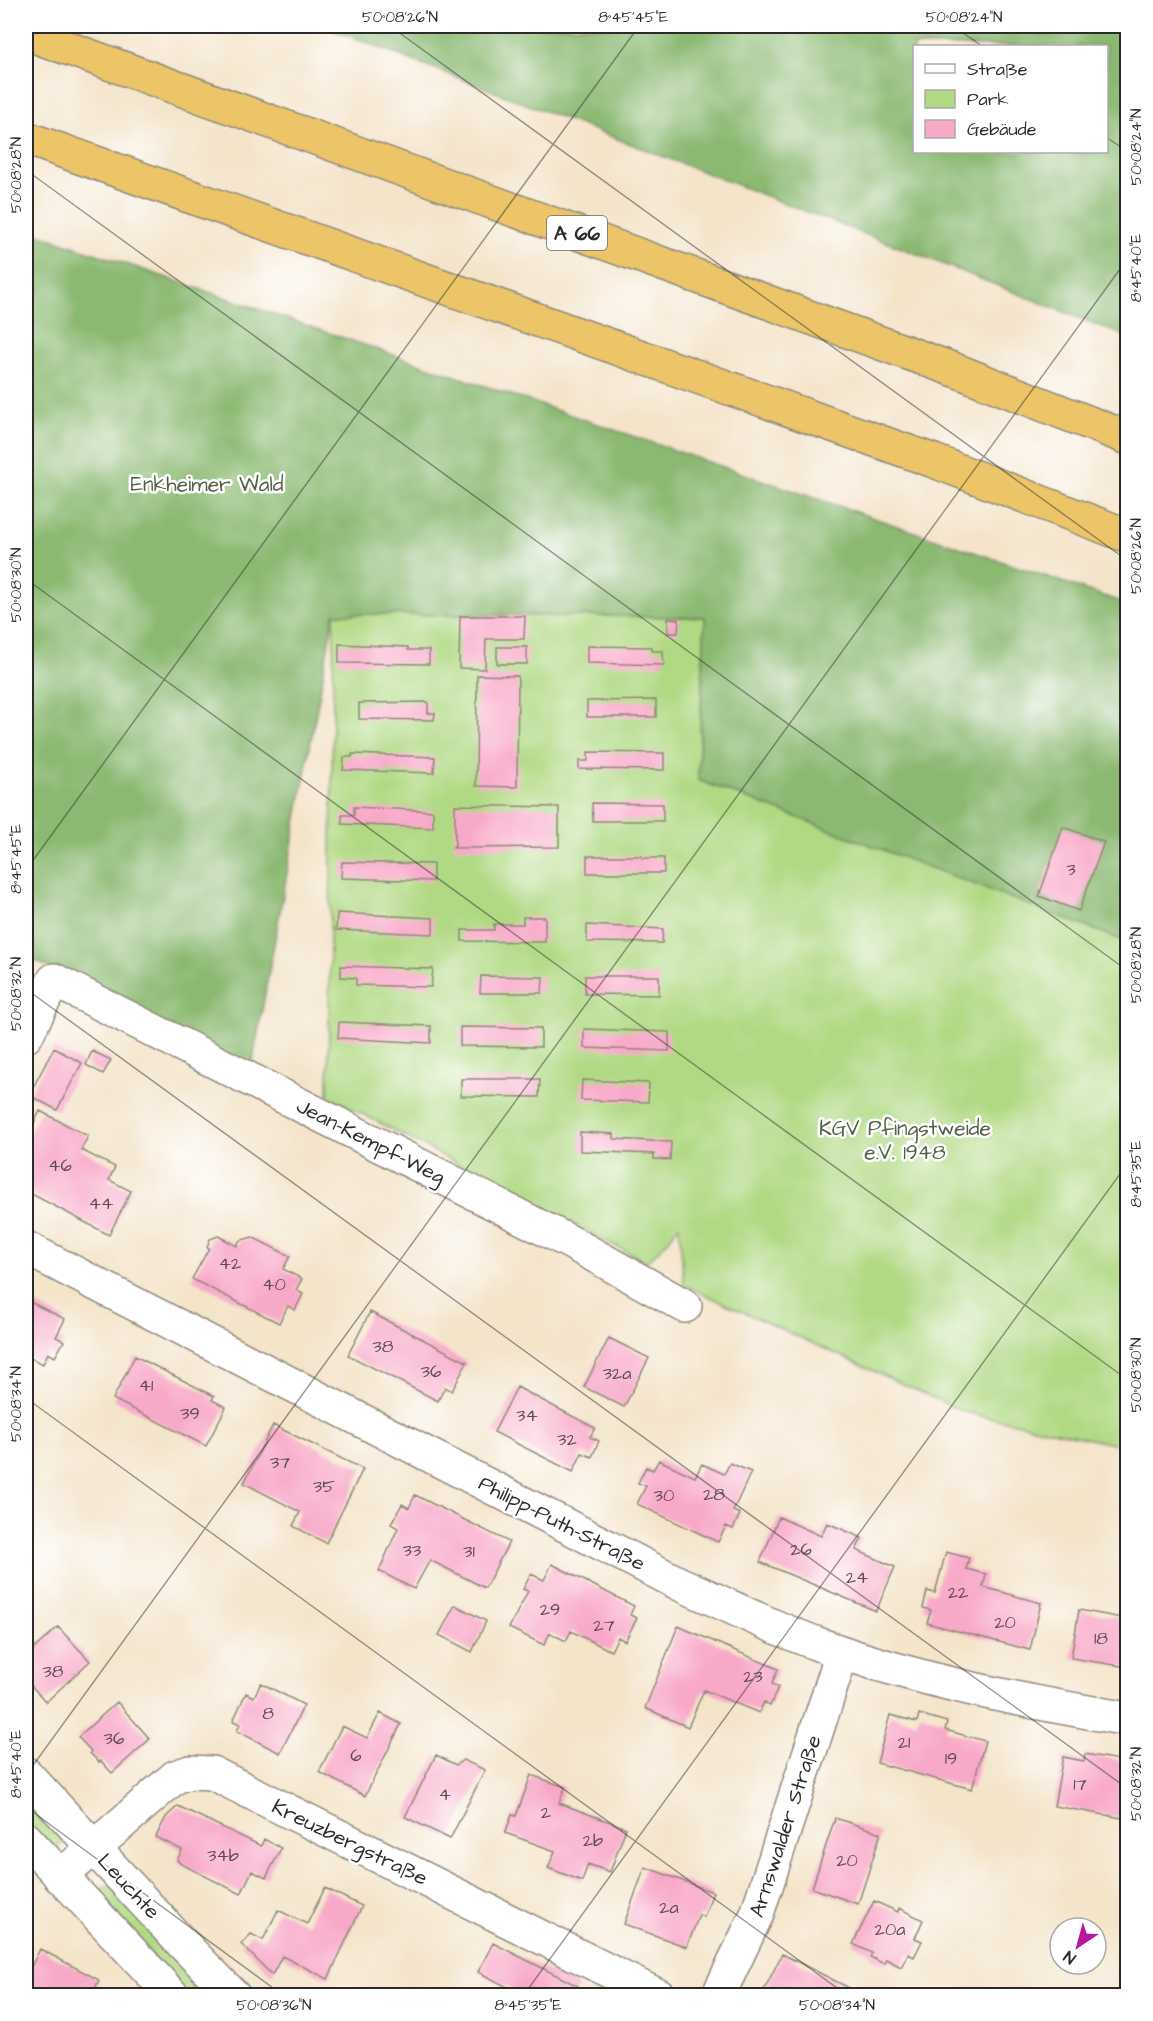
<svg xmlns="http://www.w3.org/2000/svg" width="1153" height="2021" font-family="'Architects Daughter',sans-serif">
	<style>
		.green { fill: #b1d984; stroke: #6e8258; stroke-width: 1.5 }
		.forest { fill: #8cb972; stroke: #5c724e; stroke-width: 1.5; fill-rule: evenodd }
		.building { fill: #f8a9c8 }
		.lines { fill: none; stroke-linecap: round; stroke-linejoin: round }
		.minor-casing { stroke: #90887a; stroke-width: 36 }
		.tertiary-casing { stroke: #90887a; stroke-width: 36 }
		.motorway-casing { stroke: #90887a; stroke-width: 36 }
		.minor { stroke: #fff; stroke-width: 33 }
		.tertiary { stroke: #fff; stroke-width: 33 }
		.motorway { stroke: #ecc569; stroke-width: 33 }
		.ticks { fill: none; stroke: #2b2b2b; stroke-width: 1.5; stroke-opacity: 0.45 }
		.labels { text-anchor: middle; stroke-width: 5; stroke-linejoin: round; paint-order: stroke }
		.number-label { font-size: 18px; fill: #5e4a52 }
		.shield { fill: #fff; stroke: #6b6b6b; stroke-width: 1.5 }
		.shield-label { font-size: 20px; font-weight: bold; fill: #2b2b2b }
		.park-label { font-size: 21px; fill: #535f46; stroke: #fff }
		.street-label { font-size: 21px; fill: #2b2b2b; stroke: #fff }
		.neatline { fill: none; stroke: #2b2b2b; stroke-width: 2 }
		.ticks-label { font-size: 15px; text-anchor: middle; fill: #2b2b2b }
	</style>
	<rect width="100%" height="100%" fill="#fff"/>
	<filter id="ink" filterUnits="userSpaceOnUse"><feTurbulence type="fractalNoise" baseFrequency=".0167" numOctaves="2"/><feDisplacementMap in="SourceGraphic" scale="12" xChannelSelector="R" yChannelSelector="G"/><feConvolveMatrix kernelMatrix="1 2 1 2 8 2 1 2 1" color-interpolation-filters="sRGB"/></filter>
	<filter id="wash" filterUnits="userSpaceOnUse"><feTurbulence type="fractalNoise" baseFrequency=".008" numOctaves="4" result="noise"/><feDisplacementMap in="SourceGraphic" scale="24" xChannelSelector="R" yChannelSelector="G"/><feGaussianBlur stdDeviation="1.35" result="paint"/><feColorMatrix in="noise" values="0 0 0 0 0 0 0 0 0 0 0 0 0 0 0 0 0 1.4 0 .05"/><feComposite in="paint" operator="in"/></filter>
	<g filter="url(#wash)">
		<rect width="100%" height="100%" fill="#f4e4ca"/>
		<!-- green -->
		<path class="green" d="M334,614L705,617L698,780L1127,942V1447L964,1412L684,1285L679,1225L667,1242L646,1262L328,1096Z
			M26,1788L62,1838L60,1844L54,1847L26,1824Z
			M113,1885L221,1995H186L99,1893L104,1887Z"/>
		<!-- forest -->
		<path class="forest" d="M323,26H1127V337L925,257ZM914,46H1106V152H914Z
			M26,230L1127,604V942L698,780L705,617L334,614L251,1071L26,956Z"/>
		<g id="blocks">
			<!-- building -->
			<path class="building" d="M460,616H525L524,639H486L485,669L459,668Z
				M668,618L679,619L678,633H668Z
				M339,644L408,647V650H429V664L339,663Z
				M587,646L652,647V651H663L664,665L587,663Z
				M497,647H527V664H497Z
				M477,675L518,676L517,787L476,786Z
				M656,700V717H587V701Z
				M428,702V713H435L434,720L359,719V703Z
				M588,752L664,753V770L579,769V761H588Z
				M352,754L435,757L434,773L343,770L344,757H352Z
				M592,803L663,804V821H593Z
				M455,805L559,807V847L453,848L455,845Z
				M354,807L433,811V828L342,824V815H354Z
				M1063,827L1104,842L1079,911L1039,896Z
				M587,856H642V858H664V873H587Z
				M342,862L433,864V881L341,878Z
				M337,913L433,918V934L336,930Z
				M523,917H545V942L462,941V930H494V924H523Z
				M587,925L663,929L662,943L587,942Z
				M341,966L433,969L431,987L356,985V978L341,977Z
				M481,976L543,977L542,993H480Z
				M585,976H659V995L585,994Z
				M339,1022L431,1026V1043L338,1038Z
				M460,1027L541,1028V1047L460,1046Z
				M584,1029L669,1032V1051L584,1048Z
				M54,1048L82,1063L57,1110L29,1095Z
				M92,1051L111,1060L103,1074L86,1065Z
				M461,1079H540L539,1097L461,1096Z
				M582,1080L649,1083L648,1102L581,1100Z
				M40,1111L88,1136L81,1150L115,1167L109,1180L131,1191L109,1235L26,1191V1139Z
				M580,1132L614,1134V1139L671,1142L670,1160L654,1159V1154L580,1151Z
				M218,1236L237,1246L239,1241L252,1237L290,1256L283,1269L302,1279L296,1290L303,1294L295,1310L288,1306L279,1323L192,1279L209,1248L207,1247L210,1239Z
				M26,1300L65,1319L56,1337L64,1341L55,1357L48,1353L43,1364L26,1356Z
				M370,1312L467,1362L452,1391L445,1387L438,1401L348,1355Z
				M609,1338L649,1358L624,1407L584,1387Z
				M135,1356L214,1396L212,1400L226,1407L206,1446L113,1399Z
				M517,1387L595,1428L590,1437L599,1441L592,1457L582,1453L573,1472L494,1432Z
				M273,1425L363,1469L326,1543L293,1526L300,1512L244,1483Z
				M659,1460L695,1477L702,1464L724,1474L730,1463L751,1472L733,1511L740,1514L733,1529L726,1526L718,1542L637,1504L646,1486L638,1483L646,1467L653,1470Z
				M415,1495L509,1542L485,1588L430,1560L414,1589L379,1571L398,1528L391,1524L402,1504L409,1508Z
				M779,1517L821,1536L827,1523L844,1530L862,1538L856,1550L895,1567L876,1611L760,1562Z
				M946,1552L969,1558L966,1569L986,1574L983,1587L1041,1603L1030,1650L927,1623L931,1610L923,1608L927,1591L935,1593Z
				M552,1564L634,1606L630,1615L637,1618L625,1641L618,1637L611,1651L571,1631L566,1641L550,1633L544,1645L509,1628L528,1591L523,1589L531,1574L544,1580Z
				M455,1605L486,1621L472,1652L439,1635Z
				M1079,1610L1128,1619V1667L1071,1658Z
				M678,1626L778,1669L772,1684L778,1687L770,1706L764,1702L759,1713L704,1690L688,1727L645,1708Z
				M58,1627L90,1661L46,1702L26,1680V1656Z
				M261,1683L304,1705L280,1753L237,1731L240,1724L233,1721L246,1693L254,1697Z
				M117,1702L150,1739L112,1773L101,1761L99,1762L90,1753L91,1751L78,1737Z
				M380,1713L401,1724L365,1796L319,1772L342,1726L367,1738Z
				M919,1714L947,1722L945,1730L985,1741L972,1789L877,1763L890,1715L917,1722Z
				M1085,1754L1125,1761L1124,1768L1128,1769V1819L1054,1806L1063,1757L1084,1761Z
				M436,1755L456,1765L463,1760L485,1770L450,1839L405,1817Z
				M531,1775L565,1787L559,1803L626,1828L610,1872L588,1864L582,1881L548,1868L555,1851L505,1833L512,1815L516,1816Z
				M178,1806L261,1846L264,1839L281,1848L266,1878L252,1871L241,1894L181,1864L177,1860L182,1850L156,1837L166,1817Z
				M835,1818L881,1833L858,1904L812,1888Z
				M645,1867L713,1892L704,1917L699,1915L687,1947L624,1924Z
				M325,1888L362,1906L328,1979L282,1956L272,1975L241,1944L251,1934L263,1940L278,1910L307,1924Z
				M874,1901L898,1912L899,1908L923,1920L915,1938L922,1941L914,1957L908,1954L901,1967L886,1959L884,1964L870,1957L872,1953L853,1944Z
				M493,1943L578,1986L573,1996H525L478,1972Z
				M40,1949L99,1980L91,1996H26V1977Z
				M782,1954L865,1996H761Z"/>
		</g>
	</g>
	<g filter="url(#ink)">
		<use href="#blocks" fill-opacity="0" stroke="#90887a" stroke-width="1.5"/>
		<g class="lines">
			<defs>
				<path id="minor" d="M26,1036L54,980L572,1243L685,1306
					M26,1248L680,1584C726,1604 771,1627 818,1644C918,1681 1023,1701 1128,1719
					M60,1877L175,1777L190,1772L212,1773L659,1996
					M718,1996L757,1914L842,1653"/>
				<path id="tertiary" d="M26,1774L179,1940L234,1996
					M26,1839L173,1996"/>
				<path id="motorway" d="M26,33L955,370L1128,438
					M26,138L934,461L1128,536"/>
			</defs>
			<!-- minor casing -->
			<use href="#minor" class="minor-casing"/>
			<!-- tertiary casing -->
			<use href="#tertiary" class="tertiary-casing"/>
			<!-- motorway casing -->
			<use href="#motorway" class="motorway-casing"/>
			<!-- minor -->
			<use href="#minor" class="minor"/>
			<!-- tertiary -->
			<use href="#tertiary" class="tertiary"/>
			<!-- motorway -->
			<use href="#motorway" class="motorway"/>
		</g>
	</g>
	<!-- ticks -->
	<path class="ticks" d="M390,26L1128,561M953,26L982,46M1106,137L1128,152M26,170L1128,971M26,579L1128,1380M26,870L639,26M26,989L1128,1789M26,1398L848,1996M26,1775L1128,258M26,1807L284,1996M523,1996L1128,1163"/>
	<g class="labels">
		<!-- number labels -->
		<g class="number-label">
			<text x="1071" y="875">3</text>
			<text x="60" y="1171">46</text>
			<text x="101" y="1209">44</text>
			<text x="230" y="1269">42</text>
			<text x="274" y="1290">40</text>
			<text x="383" y="1352">38</text>
			<text x="431" y="1377">36</text>
			<text x="617" y="1379">32a</text>
			<text x="146" y="1391">41</text>
			<text x="190" y="1419">39</text>
			<text x="527" y="1421">34</text>
			<text x="567" y="1445">32</text>
			<text x="280" y="1468">37</text>
			<text x="324" y="1492">35</text>
			<text x="714" y="1500">28</text>
			<text x="664" y="1501">30</text>
			<text x="801" y="1555">26</text>
			<text x="412" y="1556">33</text>
			<text x="469" y="1557">31</text>
			<text x="857" y="1583">24</text>
			<text x="958" y="1598">22</text>
			<text x="550" y="1615">29</text>
			<text x="1005" y="1628">20</text>
			<text x="604" y="1631">27</text>
			<text x="1101" y="1644">18</text>
			<text x="53" y="1677">38</text>
			<text x="753" y="1682">23</text>
			<text x="268" y="1719">8</text>
			<text x="114" y="1744">36</text>
			<text x="904" y="1748">21</text>
			<text x="356" y="1761">6</text>
			<text x="951" y="1764">19</text>
			<text x="1080" y="1790">17</text>
			<text x="445" y="1800">4</text>
			<text x="546" y="1818">2</text>
			<text x="593" y="1846">2b</text>
			<text x="223" y="1861">34b</text>
			<text x="847" y="1866">20</text>
			<text x="669" y="1913">2a</text>
			<text x="890" y="1935">20a</text>
		</g>
		<!-- shield labels -->
		<rect class="shield" x="547" y="216" width="60" height="34" rx="4.5"/>
		<g class="shield-label">
			<text x="577" y="240">A 66</text>
		</g>
		<!-- park labels -->
		<g class="park-label">
			<text x="207" y="491">Enkheimer Wald</text>
			<text x="905" y="1135">KGV Pfingstweide<tspan x="905" dy="24">e.V. 1948</tspan></text>
		</g>
		<!-- street labels -->
		<g class="street-label">
			<text transform="translate(371 1141) rotate(27)" y="7">Jean-Kempf-Weg</text>
			<text transform="translate(562 1523) rotate(27)" y="7">Philipp-Puth-Straße</text>
			<text transform="translate(785 1826) rotate(-72)" y="7">Arnswalder Straße</text>
			<text transform="translate(350 1842) rotate(26)" y="7">Kreuzbergstraße</text>
			<text transform="translate(129 1886) rotate(47)" y="7">Leuchte</text>
		</g>
	</g>
	<!-- margin -->
	<rect width="1153" height="2021" fill="none" stroke="#fff" stroke-width="66"/>
	<!-- legend -->
	<rect x="913" y="45" width="195" height="108" fill="#ffffff" stroke="#aaaaaa" stroke-width="1.5"/>
	<rect x="925" y="64" width="30" height="9" fill="#ffffff" stroke="#aaaaaa" stroke-width="1.5"/>
	<text x="967" y="75" font-size="18" fill="#2b2b2b">Straße</text>
	<rect x="925" y="90" width="30" height="18" fill="#b1d984" stroke="#aaaaaa" stroke-width="1.5"/>
	<text x="967" y="105" font-size="18" fill="#2b2b2b">Park</text>
	<rect x="925" y="120" width="30" height="18" fill="#f8a9c8" stroke="#aaaaaa" stroke-width="1.5"/>
	<text x="967" y="135" font-size="18" fill="#2b2b2b">Gebäude</text>
	<!-- north arrow -->
	<g transform="translate(1078 1946) rotate(216)"><circle r="28" fill="#ffffff" stroke="#aaaaaa" stroke-width="1.5"/>
	<path d="M0-4.5L10 22L0 15L-10 22Z" fill="#b5179e"/>
	<text y="-9" font-size="16" font-weight="bold" text-anchor="middle" fill="#2b2b2b">N</text>
	</g>
	<rect x="33" y="33" width="1087" height="1955" class="neatline"/>
	<g class="ticks-label">
		<text x="400" y="22">50°08'26"N</text>
		<text x="633" y="22">8°45'45"E</text>
		<text x="964" y="22">50°08'24"N</text>
		<text transform="translate(1136 147) rotate(-90)" y="5">50°08'24"N</text>
		<text transform="translate(16 175) rotate(-90)" y="5">50°08'28"N</text>
		<text transform="translate(1136 268) rotate(-90)" y="5">8°45'40"E</text>
		<text transform="translate(1136 556) rotate(-90)" y="5">50°08'26"N</text>
		<text transform="translate(16 585) rotate(-90)" y="5">50°08'30"N</text>
		<text transform="translate(16 859) rotate(-90)" y="5">8°45'45"E</text>
		<text transform="translate(1136 965) rotate(-90)" y="5">50°08'28"N</text>
		<text transform="translate(16 994) rotate(-90)" y="5">50°08'32"N</text>
		<text transform="translate(1136 1174) rotate(-90)" y="5">8°45'35"E</text>
		<text transform="translate(1136 1375) rotate(-90)" y="5">50°08'30"N</text>
		<text transform="translate(16 1404) rotate(-90)" y="5">50°08'34"N</text>
		<text transform="translate(16 1764) rotate(-90)" y="5">8°45'40"E</text>
		<text transform="translate(1136 1784) rotate(-90)" y="5">50°08'32"N</text>
		<text x="274" y="2010">50°08'36"N</text>
		<text x="528" y="2010">8°45'35"E</text>
		<text x="837" y="2010">50°08'34"N</text>
	</g>
</svg>
